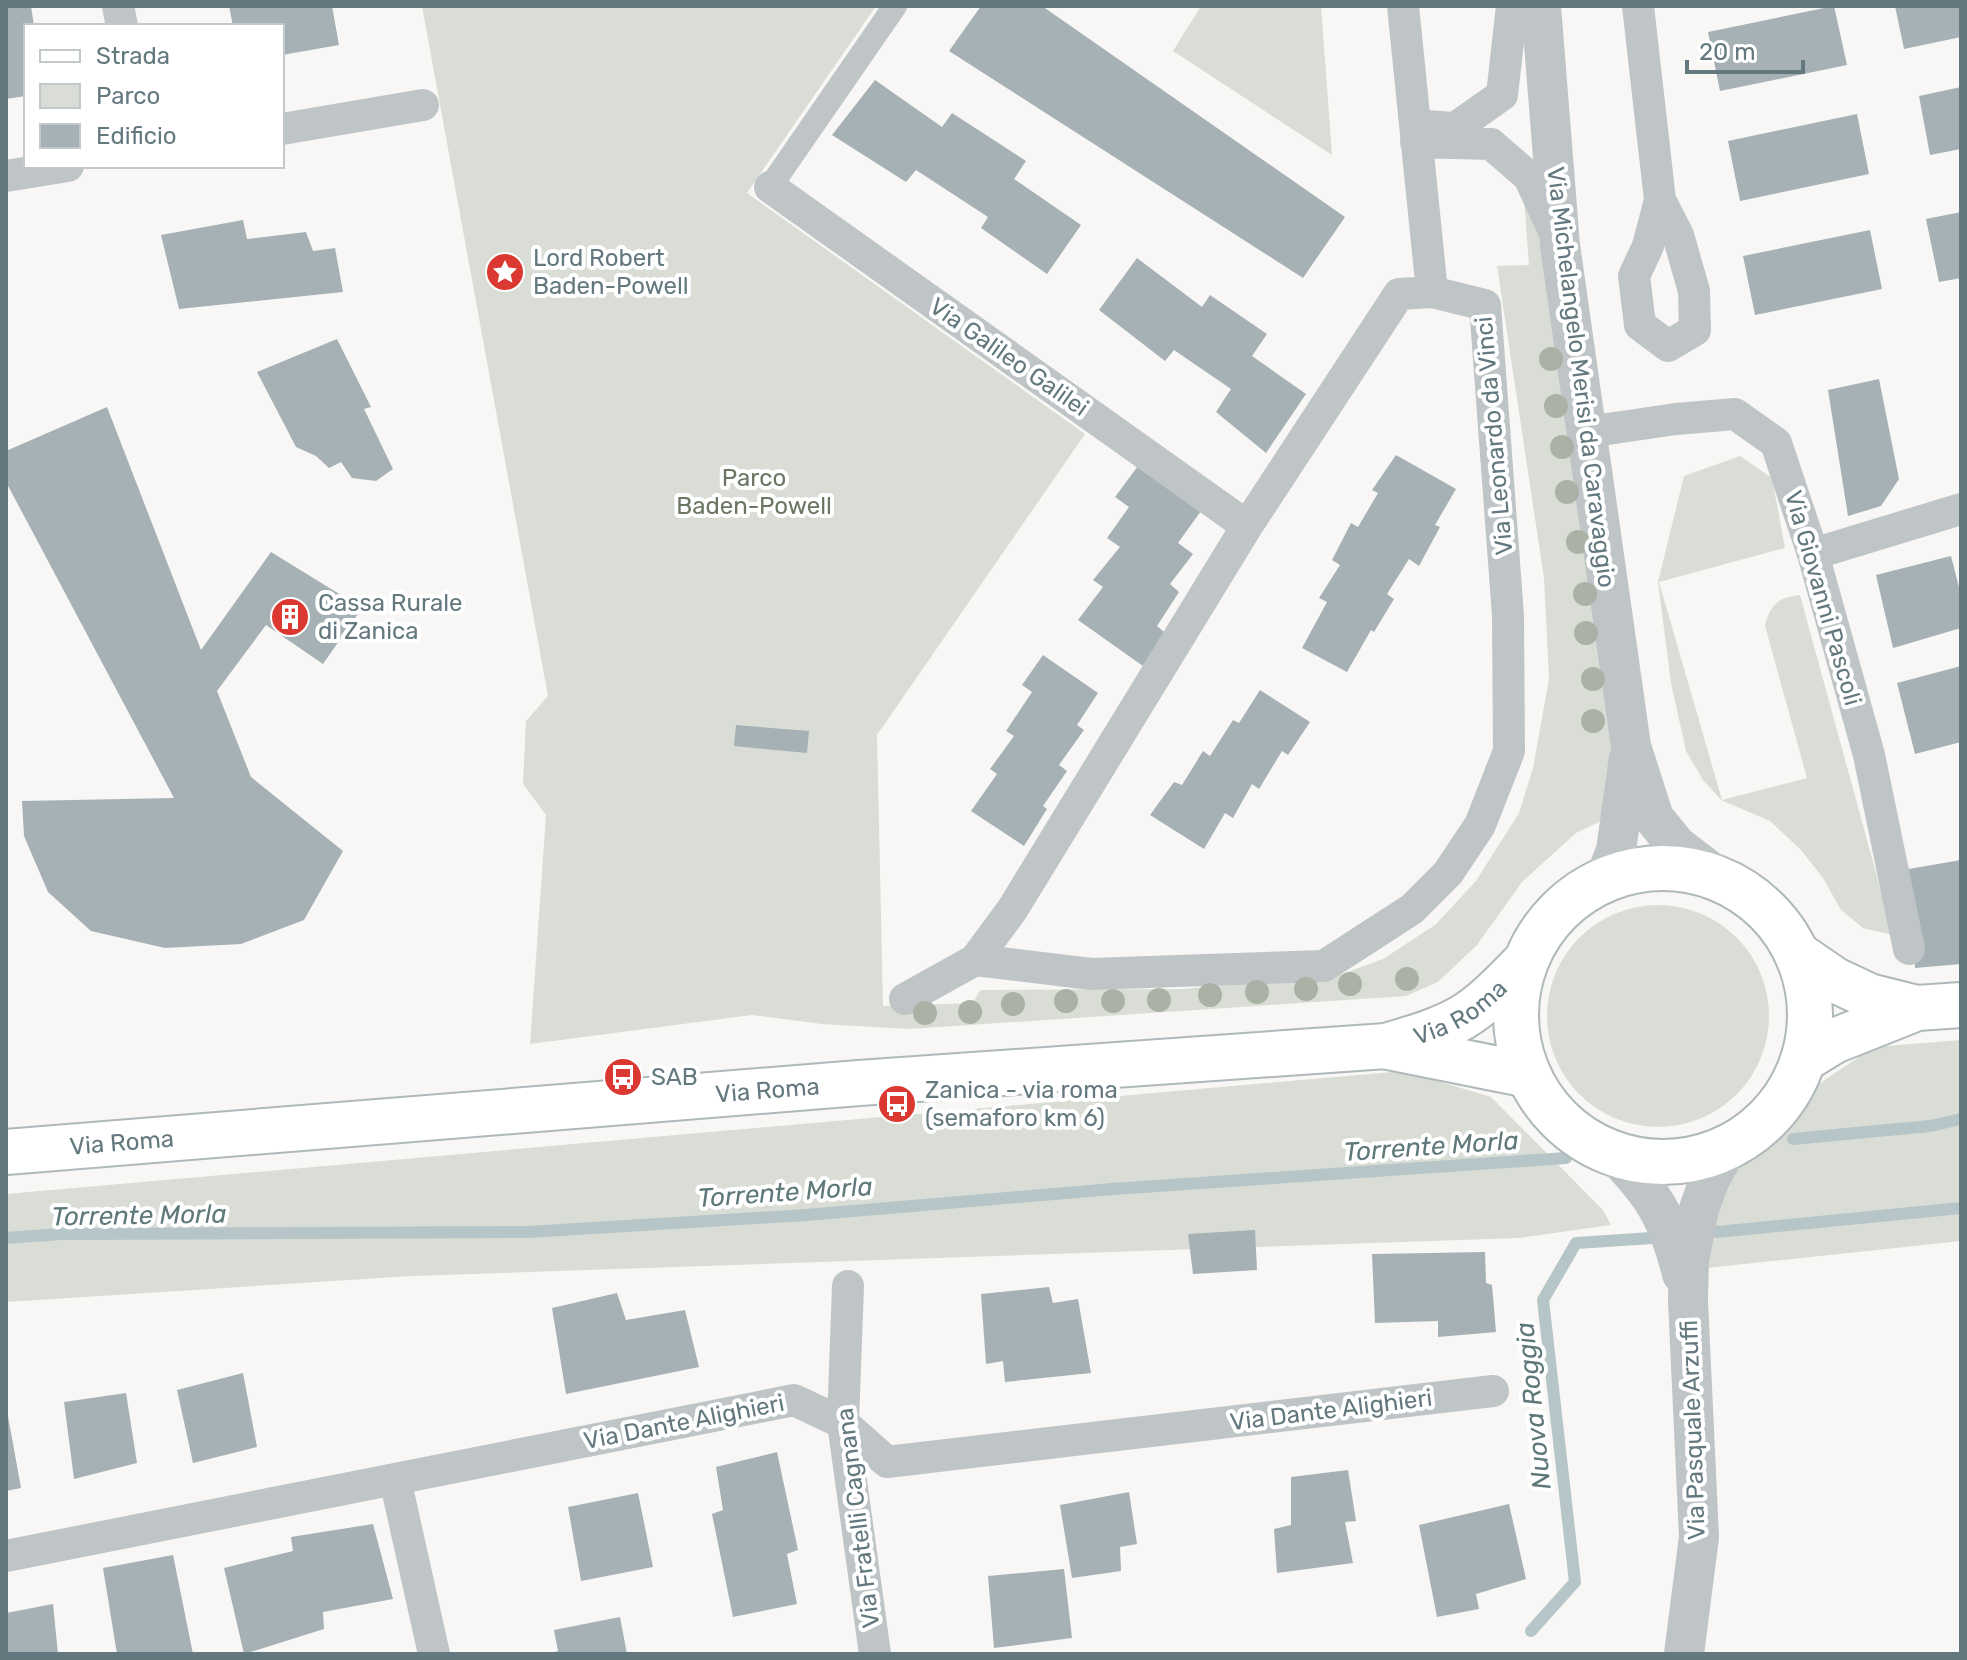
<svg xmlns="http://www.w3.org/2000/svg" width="1967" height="1660" font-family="Rubik,sans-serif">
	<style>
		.green { fill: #d9ddd5 }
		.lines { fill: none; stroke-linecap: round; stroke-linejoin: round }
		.stream { stroke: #b6c5c7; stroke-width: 12 }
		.building { fill: #a6b1b5 }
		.secondary-casing { stroke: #afb8ba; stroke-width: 48 }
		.pedestrian { stroke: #bfc5c7; stroke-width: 24 }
		.minor { stroke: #bfc5c7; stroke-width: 32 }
		.tertiary { stroke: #bfc5c7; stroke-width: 40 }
		.secondary { stroke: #fff; stroke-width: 44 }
		.tree { fill: #aab1a5 }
		.labels { text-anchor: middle; stroke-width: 8; stroke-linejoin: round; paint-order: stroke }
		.poi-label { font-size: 24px; fill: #64797f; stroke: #fff; text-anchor: start }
		.street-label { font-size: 24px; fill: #64797f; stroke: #fff }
		.park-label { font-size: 24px; fill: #6b7763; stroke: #fff }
		.water-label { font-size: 26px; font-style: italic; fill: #5f7879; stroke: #fff }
	</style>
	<rect width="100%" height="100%" fill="#f8f7f5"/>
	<!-- green -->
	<path class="green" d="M422,6H876L747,193L1085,434L877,735L883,1006L973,1003L980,990L1183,989L1339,975L1383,959L1435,925L1476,881L1519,813L1533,768L1549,679L1544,578L1497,266L1529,265L1524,199L1550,257L1616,745L1610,810L1599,822L1576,833L1522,882L1477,945L1438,982L1406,996L909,1029L822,1024L752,1015L530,1044L546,815L523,784L526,721L548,696Z
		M1201,6H1321L1332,155L1173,51Z
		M1740,456L1772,478L1785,548L1659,582L1722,800L1807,778L1765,626C1770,604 1778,598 1800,595L1893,935L1863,928L1841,910L1823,878L1801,850L1770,821L1721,800L1703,780L1686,751L1671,683L1658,582L1684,476Z
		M1547 1016a111 111 0 1 1 222 0a111 111 0 1 1-222 0Z
		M1961,1040V1241L1706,1268L1703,1202L1799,1097L1874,1047Z
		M1404,1071L1491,1097L1603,1210L1611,1225L1519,1238L412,1276L6,1302V1194Z"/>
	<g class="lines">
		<!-- stream -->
		<path class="stream" d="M1793,1139L1930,1126L1961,1119
			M1717,1232L1961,1208
			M6,1238L60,1234L528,1232L806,1215L1113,1189L1566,1158
			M1531,1631L1575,1582L1543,1300L1576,1243L1652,1238"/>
	</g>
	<!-- building -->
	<path class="building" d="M6,6H31L34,26H26V96L6,99Z
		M229,6H332L339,45L282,55V26H233Z
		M981,6H1042L1345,217L1303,278L949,51Z
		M1834,6L1847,65L1720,91L1708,32Z
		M1895,6H1961V37L1904,49Z
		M875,80L942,127L952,113L1026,161L1014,179L1081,225L1047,274L981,228L988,217L916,170L906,182L832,135Z
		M1961,87V149L1930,155L1919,96Z
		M1857,114L1869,174L1740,201L1728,141Z
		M1961,212V278L1939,282L1926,219Z
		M243,220L247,239L306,232L313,251L335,248L343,292L179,309L161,235Z
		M1870,230L1882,289L1755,315L1743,256Z
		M1137,258L1202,307L1210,295L1267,334L1252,356L1306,394L1266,453L1216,412L1231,389L1174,350L1165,361L1099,310Z
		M337,339L371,407L364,409L393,469L376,481L352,478L341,462L329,468L316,456L296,447L257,372Z
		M1879,379L1899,479L1881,506L1848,516L1828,390Z
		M107,407L201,650L271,552L362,608L323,664L266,625L217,691L251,777L343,851L304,920L241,944L165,948L91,931L48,892L24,836L22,801L174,798L6,482V451Z
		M1396,455L1456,489L1435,525L1440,527L1419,566L1409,559L1387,594L1394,599L1374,632L1371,630L1347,672L1302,648L1327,602L1319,598L1340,565L1332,560L1351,523L1358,527L1378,493L1372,490Z
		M1138,466L1201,511L1178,543L1193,554L1170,584L1179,592L1157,626L1164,632L1143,666L1078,620L1103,587L1093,580L1120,547L1107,538L1129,507L1115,497Z
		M1951,556L1961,595V628L1893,648L1876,575Z
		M1043,655L1098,693L1077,725L1084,730L1059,765L1067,771L1043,806L1047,809L1024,846L971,811L997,774L990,769L1014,736L1006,731L1032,692L1022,685Z
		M1961,666V742L1915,754L1897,683Z
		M1260,690L1310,722L1288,755L1282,751L1259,789L1252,784L1233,818L1225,813L1204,849L1150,815L1174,782L1182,785L1203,751L1210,756L1233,720L1239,723Z
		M736,725L809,731L807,753L734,746Z
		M1961,860V964L1915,968L1914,932L1903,870Z
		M1255,1230L1257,1270L1193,1274L1188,1234Z
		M1485,1252L1486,1283L1492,1285L1496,1332L1438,1337V1321L1375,1323L1372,1254Z
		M1049,1287L1053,1303L1078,1299L1091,1373L1005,1382L1003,1361L986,1364L981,1294Z
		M617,1293L626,1320L685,1310L699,1367L566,1394L552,1308Z
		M243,1373L257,1447L193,1463L177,1390Z
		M126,1393L137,1463L74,1479L64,1402Z
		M6,1405L21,1488L6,1491Z
		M777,1452L798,1550L787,1554L797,1604L733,1617L712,1514L723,1510L716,1467Z
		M1348,1470L1356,1521L1345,1522L1353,1563L1277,1573L1274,1529L1291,1525V1477Z
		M1129,1492L1137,1544L1120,1547L1121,1571L1072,1578L1060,1505Z
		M638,1493L653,1567L581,1581L568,1507Z
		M1509,1504L1526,1579L1476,1594L1479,1609L1437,1617L1419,1525Z
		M373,1524L393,1599L323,1612L324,1629L244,1654L224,1568L293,1551L291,1537Z
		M173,1555L193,1654H117L103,1568Z
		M1064,1569L1072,1638L994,1648L988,1576Z
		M53,1604L58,1654H6V1613Z
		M620,1617L627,1654H549L558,1651L554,1630Z"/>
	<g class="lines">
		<defs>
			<g id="secondary">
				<circle cx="1663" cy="1015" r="147"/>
				<path d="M1797,954L1835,980L1869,996L1917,1008"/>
				<path d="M1388,1047L1528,1075"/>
				<path d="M1803,1060L1834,1041L1917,1008L1961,1005"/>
				<path id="s1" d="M6,1152L859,1083L1386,1046C1412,1038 1439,1031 1463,1017C1486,1003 1506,981 1525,962"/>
			</g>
		</defs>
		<!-- secondary casing -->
		<use href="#secondary" class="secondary-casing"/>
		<!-- pedestrian -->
		<path class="pedestrian" d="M770,187L895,6"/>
		<!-- minor -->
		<path class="minor" d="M118,6L122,26
			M1403,6L1432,292
			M1638,6L1660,200L1678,235L1694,291L1695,330L1668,346L1640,325L1634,276L1648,246L1660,200
			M1425,126L1455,128L1502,95L1512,6
			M282,129L423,105
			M1416,142L1491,144L1529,177L1554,231
			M6,176L68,166
			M770,187L1247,526
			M1587,432L1676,419L1735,414L1776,443L1813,554L1869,755L1909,949
			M1813,554L1961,509
			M905,999L975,960L1091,974L1324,966L1412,909L1448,873L1480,825L1509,751L1508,616L1485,305L1432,292L1399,294L1247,526L1012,910L975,960
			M848,1286L843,1423L875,1654
			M395,1479L434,1654
			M6,1556L794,1400L843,1423L887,1462L1493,1391"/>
		<!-- tertiary -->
		<path class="tertiary" d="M1541,6L1560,245L1631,746L1654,818L1676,845L1719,878
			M1605,879L1616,850L1629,758
			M1615,1155C1654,1194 1669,1220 1682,1274
			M1684,1654L1699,1537L1688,1301L1689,1260L1699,1209L1709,1181L1727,1148"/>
		<!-- secondary -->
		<use href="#secondary" class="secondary"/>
	</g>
	<!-- trees -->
	<g class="tree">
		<circle cx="1551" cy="359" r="12"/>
		<circle cx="1556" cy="406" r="12"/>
		<circle cx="1562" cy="447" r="12"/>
		<circle cx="1567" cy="492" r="12"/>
		<circle cx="1578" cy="542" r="12"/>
		<circle cx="1585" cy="594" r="12"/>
		<circle cx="1586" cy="633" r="12"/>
		<circle cx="1593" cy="679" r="12"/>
		<circle cx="1593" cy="721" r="12"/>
		<circle cx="1407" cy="979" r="12"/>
		<circle cx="1350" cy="984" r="12"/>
		<circle cx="1306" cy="989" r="12"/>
		<circle cx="1257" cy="992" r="12"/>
		<circle cx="1210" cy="995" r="12"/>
		<circle cx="1159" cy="1000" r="12"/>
		<circle cx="1066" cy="1001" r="12"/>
		<circle cx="1113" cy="1001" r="12"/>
		<circle cx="1013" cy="1004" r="12"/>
		<circle cx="970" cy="1012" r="12"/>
		<circle cx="925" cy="1013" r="12"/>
	</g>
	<!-- icons -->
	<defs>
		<symbol id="sight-disc" viewBox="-11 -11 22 22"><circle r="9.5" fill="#db3832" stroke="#fff"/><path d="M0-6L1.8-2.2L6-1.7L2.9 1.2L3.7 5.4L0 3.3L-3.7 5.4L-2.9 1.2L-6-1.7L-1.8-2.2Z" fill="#fff"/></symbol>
		<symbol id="building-disc" viewBox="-11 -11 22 22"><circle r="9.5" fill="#db3832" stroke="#fff"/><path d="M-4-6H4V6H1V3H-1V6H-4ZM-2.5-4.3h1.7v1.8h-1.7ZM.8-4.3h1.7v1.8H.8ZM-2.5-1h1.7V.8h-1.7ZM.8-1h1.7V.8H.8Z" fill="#fff"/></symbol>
		<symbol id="bus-disc" viewBox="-11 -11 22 22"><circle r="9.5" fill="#db3832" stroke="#fff"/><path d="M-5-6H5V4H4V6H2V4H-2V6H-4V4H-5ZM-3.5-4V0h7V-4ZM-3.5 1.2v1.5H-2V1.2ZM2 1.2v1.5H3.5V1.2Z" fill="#fff"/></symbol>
	</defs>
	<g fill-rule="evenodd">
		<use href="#sight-disc" x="483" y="250" width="44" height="44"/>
		<use href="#building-disc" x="268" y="595" width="44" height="44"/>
		<use href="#bus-disc" x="601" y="1055" width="44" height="44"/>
		<use href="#bus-disc" x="875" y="1082" width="44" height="44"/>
	</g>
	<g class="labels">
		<!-- poi labels -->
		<g class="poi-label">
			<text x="533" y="266">Lord Robert<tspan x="533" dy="28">Baden-Powell</tspan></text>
			<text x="318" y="611">Cassa Rurale<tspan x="318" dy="28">di Zanica</tspan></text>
			<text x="651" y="1085">SAB</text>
			<text x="925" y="1098">Zanica - via roma<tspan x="925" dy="28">(semaforo km 6)</tspan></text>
		</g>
		<!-- street labels -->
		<g class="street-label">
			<text transform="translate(1009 357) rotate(35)" y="8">Via Galileo Galilei</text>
			<text transform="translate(1581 377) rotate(83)" y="8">Via Michelangelo Merisi da Caravaggio</text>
			<text transform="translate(1494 436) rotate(-95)" y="8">Via Leonardo da Vinci</text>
			<text transform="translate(1823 598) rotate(74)" y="8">Via Giovanni Pascoli</text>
			<text dy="8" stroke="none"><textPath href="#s1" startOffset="1466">Via Roma</textPath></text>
			<text dy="8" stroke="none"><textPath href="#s1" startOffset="764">Via Roma</textPath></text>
			<text dy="8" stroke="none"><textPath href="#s1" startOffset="116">Via Roma</textPath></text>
			<text transform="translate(1331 1410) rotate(-7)" y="8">Via Dante Alighieri</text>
			<text transform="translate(684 1422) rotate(-11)" y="8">Via Dante Alighieri</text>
			<text transform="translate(1693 1430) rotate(-92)" y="8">Via Pasquale Arzuffi</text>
			<text transform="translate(858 1518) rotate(-97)" y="8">Via Fratelli Cagnana</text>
		</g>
		<!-- park labels -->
		<g class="park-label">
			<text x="754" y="486">Parco<tspan x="754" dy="28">Baden-Powell</tspan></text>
		</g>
		<!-- water labels -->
		<g class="water-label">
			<text transform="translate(1431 1146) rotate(-4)" y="9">Torrente Morla</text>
			<text transform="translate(785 1192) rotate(-4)" y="9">Torrente Morla</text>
			<text transform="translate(139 1215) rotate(-1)" y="9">Torrente Morla</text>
			<text transform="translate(1533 1406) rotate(-96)" y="9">Nuova Roggia</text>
		</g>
	</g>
	<!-- border -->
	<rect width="1967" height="1660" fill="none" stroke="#64797f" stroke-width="16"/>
	<!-- legend -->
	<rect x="24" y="24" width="260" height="144" fill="#ffffff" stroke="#c1c9cc" stroke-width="2"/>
	<rect x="40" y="50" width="40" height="12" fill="#ffffff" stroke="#c1c9cc" stroke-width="2"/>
	<text x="96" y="64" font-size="24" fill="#64797f">Strada</text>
	<rect x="40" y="84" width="40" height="24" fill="#d9ddd5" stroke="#c1c9cc" stroke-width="2"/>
	<text x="96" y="104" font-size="24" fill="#64797f">Parco</text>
	<rect x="40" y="124" width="40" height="24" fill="#a6b1b5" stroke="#c1c9cc" stroke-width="2"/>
	<text x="96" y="144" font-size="24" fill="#64797f">Edificio</text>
	<!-- scale -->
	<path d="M1687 60v12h116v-12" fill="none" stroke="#64797f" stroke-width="4"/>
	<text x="1699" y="60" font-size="24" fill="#64797f" stroke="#ffffff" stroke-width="6" paint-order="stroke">20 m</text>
</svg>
